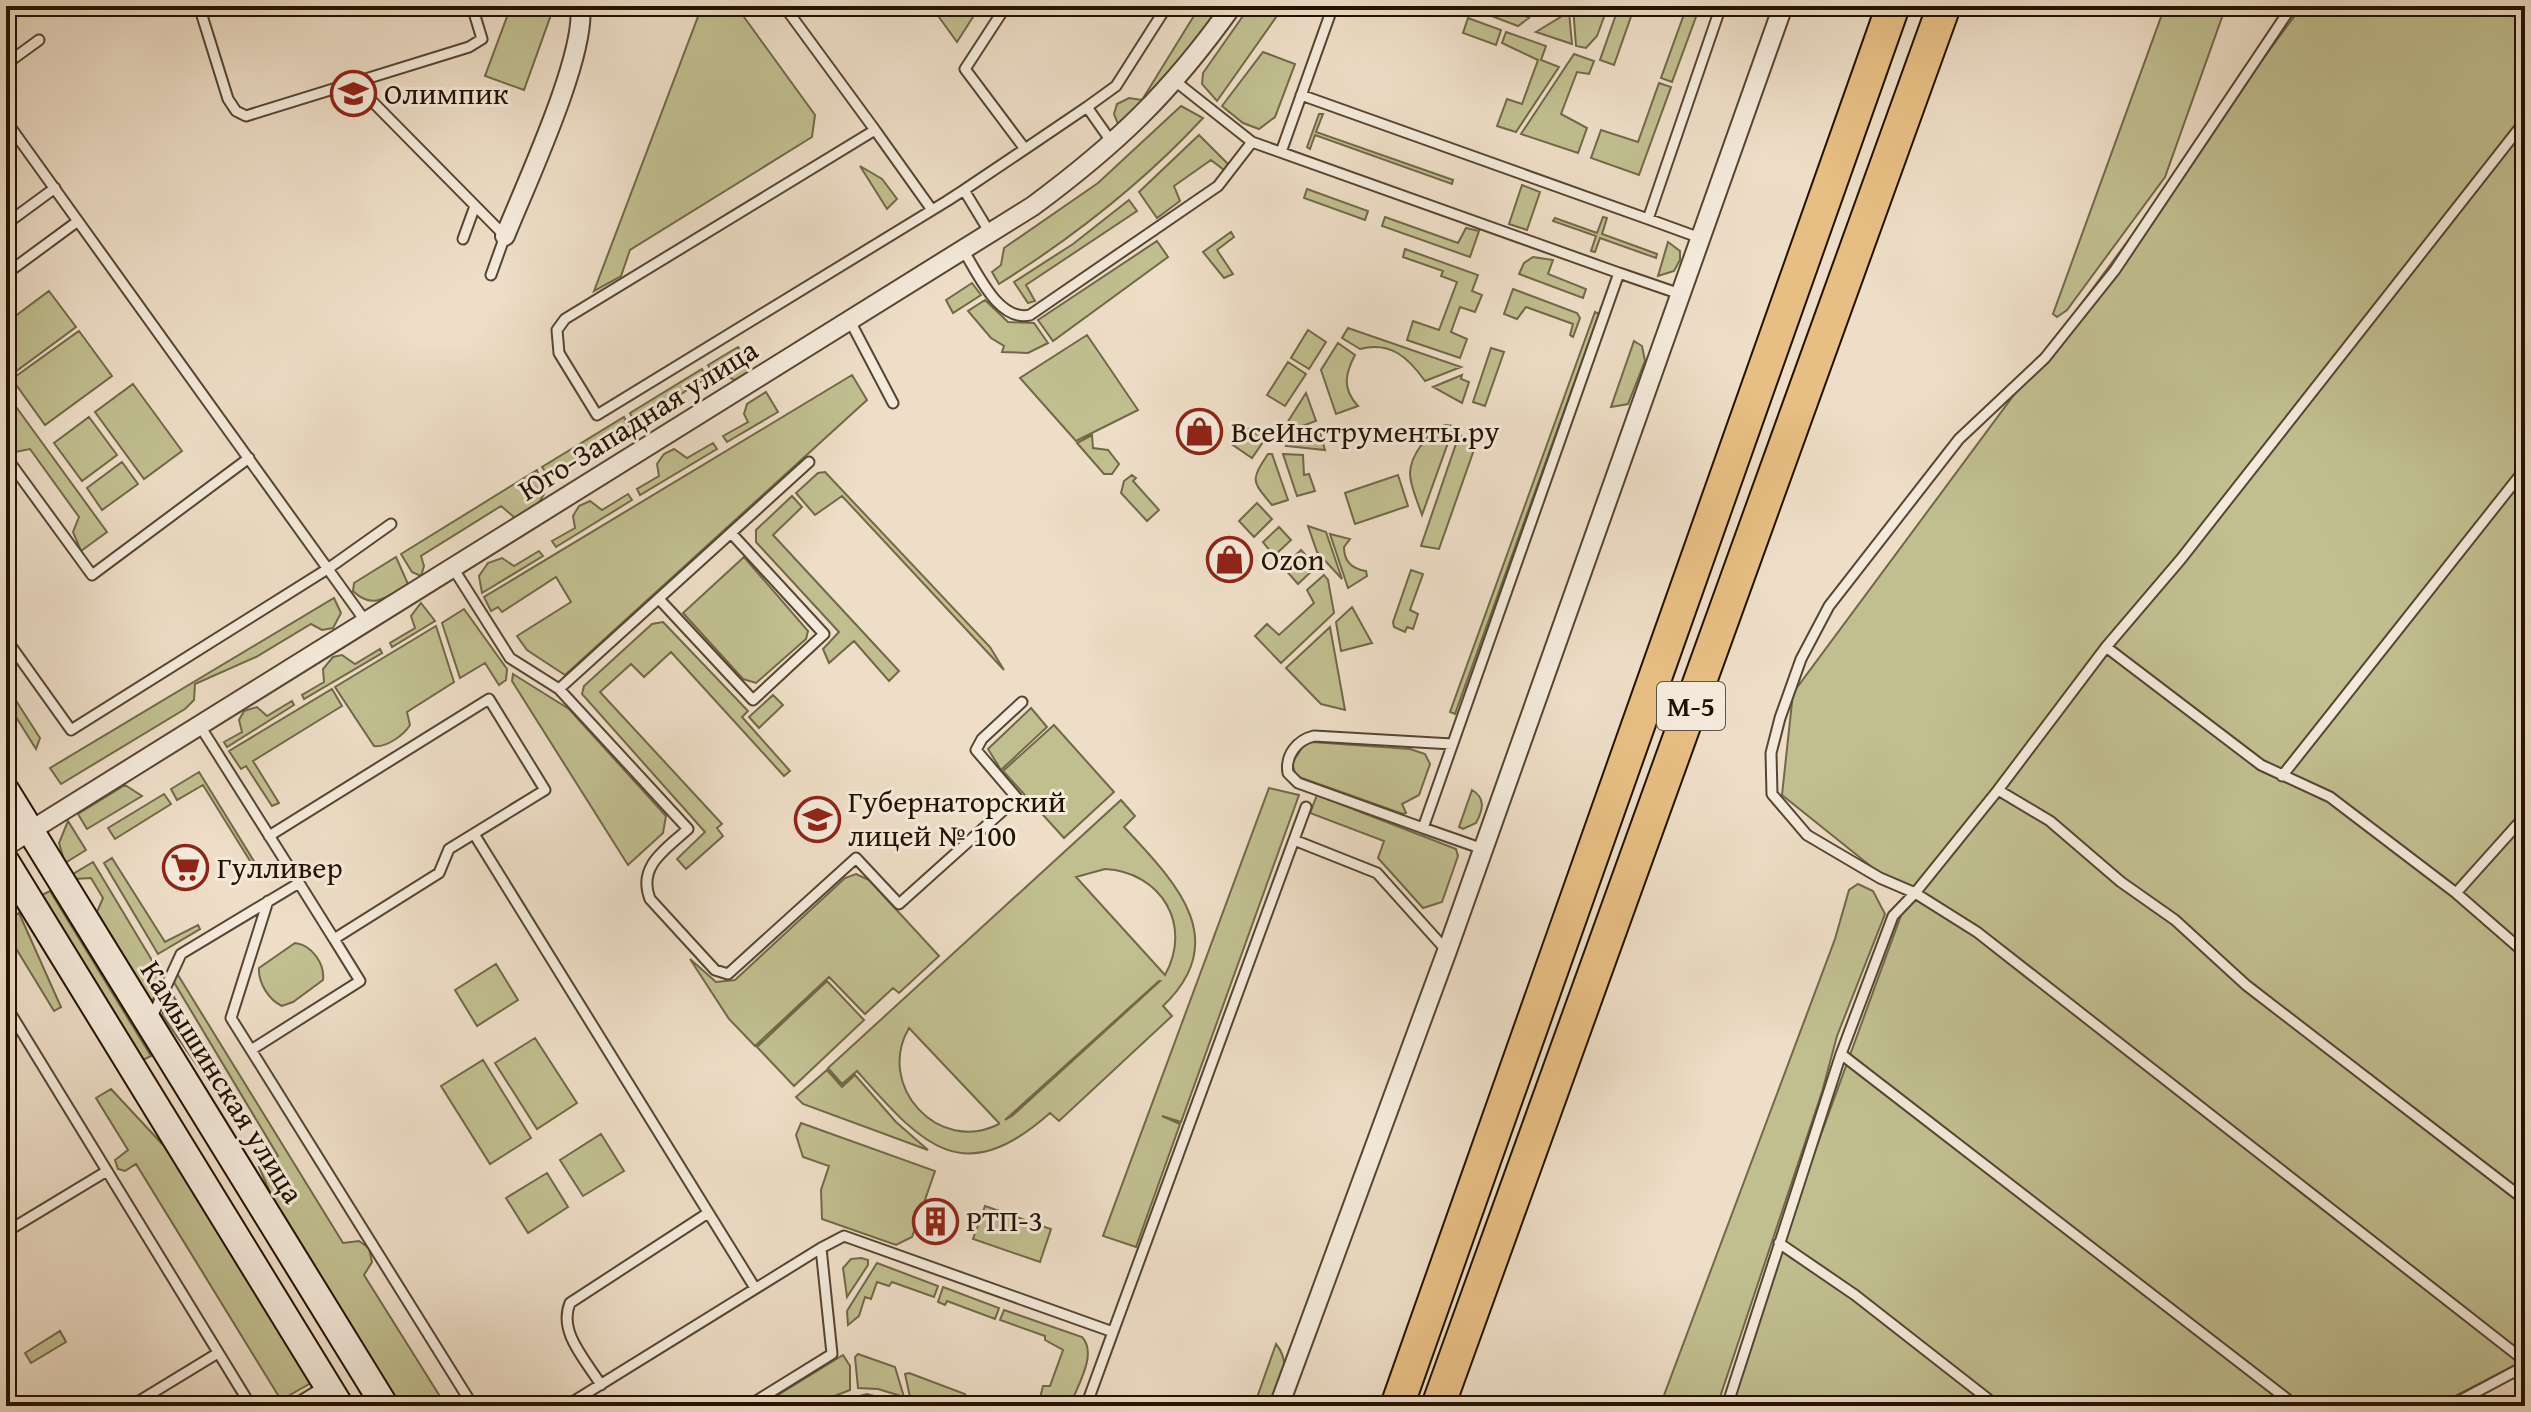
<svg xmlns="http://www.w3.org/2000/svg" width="2531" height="1412" font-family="'Gentium Book Plus',serif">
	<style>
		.green { fill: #c1bf90; stroke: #726848; stroke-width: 2; fill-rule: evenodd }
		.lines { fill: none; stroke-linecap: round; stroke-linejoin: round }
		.lane-casing { stroke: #564532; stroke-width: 13 }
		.street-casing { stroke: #564532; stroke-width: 22 }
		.secondary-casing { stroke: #231200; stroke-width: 30 }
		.highway-casing { stroke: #231200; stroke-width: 36 }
		.lane { stroke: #f4eadb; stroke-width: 9 }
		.street { stroke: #f4eadb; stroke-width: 18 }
		.secondary { stroke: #f4eadb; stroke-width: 26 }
		.highway { stroke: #e7bf84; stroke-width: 32 }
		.labels { text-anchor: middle; stroke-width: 6; stroke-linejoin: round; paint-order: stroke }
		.shield { fill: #f4eadb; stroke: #625342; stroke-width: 2 }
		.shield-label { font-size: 28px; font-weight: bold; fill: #231200 }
		.poi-label { font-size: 30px; fill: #231200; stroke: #f4eadb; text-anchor: start }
		.street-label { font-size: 30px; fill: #231200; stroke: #f4eadb }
	</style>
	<rect width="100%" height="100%" fill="#eedec7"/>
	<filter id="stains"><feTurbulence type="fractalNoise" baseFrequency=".0025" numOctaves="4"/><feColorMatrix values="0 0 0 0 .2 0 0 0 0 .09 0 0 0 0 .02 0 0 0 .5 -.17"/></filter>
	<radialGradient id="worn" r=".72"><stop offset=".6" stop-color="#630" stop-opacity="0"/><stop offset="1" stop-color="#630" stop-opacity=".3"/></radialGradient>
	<!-- green -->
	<path class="green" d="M511,6H537L552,12L524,90L485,76Z
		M702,6H736L815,115L812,137L630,250L621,276L594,291Z
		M931,6H980L957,42Z
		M1200,6H1221L1201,37L1122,126L1118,124L1114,114L1117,104L1129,98L1142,100Z
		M1250,6H1284L1217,101L1202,84L1203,73Z
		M1495,6H1506L1529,18L1518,26L1486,14Z
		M1573,6H1608L1597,36L1586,48L1576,46Z
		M1619,6L1634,8L1614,65L1600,60Z
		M1687,6H1700L1672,82L1661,78Z
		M2165,6H2226L2165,177L2067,310L2057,317L2053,314Z
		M2302,6H2525V1360L2436,1406H1722L1908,896L1782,795L1793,693Z
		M1569,12L1572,44L1536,32Z
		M1468,18L1501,30L1496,45L1463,33Z
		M1506,32L1546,46L1541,60L1559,67L1516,132L1497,126L1507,99L1522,104L1538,60L1502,43Z
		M1263,52L1295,64L1275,117L1259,129L1243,123L1222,106Z
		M1574,54L1594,61L1589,74L1577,72L1561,114L1587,128L1578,153L1521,134Z
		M1659,83L1671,87L1639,175L1591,158L1601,130L1638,142Z
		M1181,106L1203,118C1142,184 1075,236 999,284L992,272L1001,265L1004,248L1098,183Z
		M1319,114H1323L1316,132L1453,180L1452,184L1315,135L1310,149L1307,147Z
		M1199,135L1228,164L1224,170L1211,160L1174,186L1180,201L1157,218L1139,192Z
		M860,166L882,179L897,199L887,209Z
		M1522,185L1540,192L1527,230L1509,224Z
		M1307,189L1368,211L1365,220L1304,198Z
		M1129,200L1137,211L1026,285L1035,301L1028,303L1014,282L1073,244Z
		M1385,217L1458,243L1466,228L1479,231L1470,257L1382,226Z
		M1603,217L1607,218L1602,234L1657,254L1656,258L1600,238L1595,252L1591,251L1596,236L1553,221L1555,218L1597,233Z
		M1231,232L1234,237L1217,250L1233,274L1224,278L1203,252Z
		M1157,241L1168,257L1053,341L1038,320Z
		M1668,242L1680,251V260L1674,271L1658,276Z
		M1405,249L1478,275L1472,291L1482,295L1475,312L1460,307L1451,332L1467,339L1460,358L1407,340L1413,321L1439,330L1457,282L1441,276L1443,271L1403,257Z
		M1533,257L1553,260L1548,274L1586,289L1583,298L1519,274L1524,263Z
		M972,283L981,295L953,313L946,300Z
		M1513,289L1577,313L1580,318L1573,337L1570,335L1573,324L1526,307L1517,319L1504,314Z
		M49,291L76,327L11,375L6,368V323Z
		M985,300L1008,322L1034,323L1048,343L1028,353L1002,352L1004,346L991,338L968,311Z
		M1595,312L1599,314L1455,714L1450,712Z
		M1348,328L1461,367L1425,381C1408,357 1390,341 1360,349L1342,338Z
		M1308,330L1326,342L1309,369L1291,358Z
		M79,331L112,376L45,425L12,379Z
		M1087,335L1138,410L1076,441L1020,378Z
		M1634,341L1642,346L1645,361L1628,404L1611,407Z
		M1338,343L1355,355C1345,374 1342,389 1358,406L1336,414L1321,370Z
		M738,347L752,370L734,380L720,371L713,374L708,365Z
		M1491,348L1504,352L1485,406L1473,402Z
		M1288,362L1306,374L1285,406L1267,395Z
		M702,369L707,378L635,422L630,413Z
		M852,375L867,400L565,675L527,650L517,636L571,602L556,577L502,612L498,607L491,611L484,597Z
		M1462,375L1461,379L1469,382L1462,403L1433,387Z
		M133,384L182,451L144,479L95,412Z
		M766,392L778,412L727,442L723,436L748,422L744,414L747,404Z
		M6,393L107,532L81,551L73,532L79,517L30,449L15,452L6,446Z
		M1306,393L1316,421L1280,434Z
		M89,417L117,455L82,481L54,443Z
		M624,417L629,426L548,475L542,467Z
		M1242,425L1265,439L1252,458L1230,443Z
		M1446,425L1454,426L1422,515C1412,485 1401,472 1422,444C1430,434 1434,428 1446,425Z
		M1319,429L1325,450L1286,446L1290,439Z
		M1092,435L1093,448L1108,450L1119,464L1112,474H1104L1077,443Z
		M1459,435L1476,444L1439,549L1421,546Z
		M713,443L717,449L640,495L637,489L659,476L657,464L664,454L674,449L687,458Z
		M1268,454H1272L1288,500L1272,505C1252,481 1250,481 1268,454Z
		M1283,454L1303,455L1304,475L1309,474L1315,491L1297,496Z
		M122,462L138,484L102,510L87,488Z
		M537,470L544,494L537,506L515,518L501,506L421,556L424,566L421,576L412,572L401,554Z
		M825,472L990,647L1004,670L842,496L815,515L796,493L818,473Z
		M1132,475L1136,478L1133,481L1159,510L1147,521L1121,493L1124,481Z
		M1398,475L1408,506L1355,524L1345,493Z
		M628,494L632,500L556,547L552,541L575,528L573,516L579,506L590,501L602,510Z
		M792,496L802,507L773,535L899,671L889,681L854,641L829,663L823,649L839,632L756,542V530Z
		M1257,503L1272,519L1254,537L1239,521Z
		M1308,526L1326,532L1342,579L1317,552Z
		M1279,527L1291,540L1274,556L1263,542Z
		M1330,534L1350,539L1344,547C1344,561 1352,569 1366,571L1367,576L1348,588Z
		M1301,550L1316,567L1298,584L1283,567Z
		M539,551L543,556L482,593L479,576L488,563L502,558L514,566Z
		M396,557L408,584C388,596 373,611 353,591L354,583Z
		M744,557L808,631L806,639L756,683L743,679L683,613Z
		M1411,570L1423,574L1410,610L1418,614L1413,629L1407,627L1405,632L1394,627L1393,622Z
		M1324,575L1328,580L1334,613L1281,663L1255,636L1267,624L1279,635L1314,603L1307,590Z
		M334,598L341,613L333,628L322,630L311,624L256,657L195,684L194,700L185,709L61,784L50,768Z
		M421,603L435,621L392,647L390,643L415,628L411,616Z
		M1352,607L1372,643L1341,651L1336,622Z
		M464,609L507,669L506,680L499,685L485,663L460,678L442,623Z
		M663,622L748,711L742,717L790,771L784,776L671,652L644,677L631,664L600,692L722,824L717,828L723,836L686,869L677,859L705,832L582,694L584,686L652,624Z
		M436,626L454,682L407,712L410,725C404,735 386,748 374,746L335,687Z
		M1330,627L1345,710L1321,704L1286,668Z
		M380,649L382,653L304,699L302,695L324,682L323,669L333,657L342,655L355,664Z
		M513,674L569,709L666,816L663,833L628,865L512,681Z
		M6,685L40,738L36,749L6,701Z
		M332,689L342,706L253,761L279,803L272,806L246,766L241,769L229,751Z
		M773,695L783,705L759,728L749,717Z
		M292,701L294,705L227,747L224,742L242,732L239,720L244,711L257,707L267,716Z
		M1031,708L1047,727L1001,770L988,749Z
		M1054,725L1114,792L1064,838L1003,771Z
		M1312,742L1410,749L1425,754L1430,764L1419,795L1402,804L1406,813L1403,814L1296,776L1292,763L1304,745Z
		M199,772L260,871V877L203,785L177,800L171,789Z
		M125,785L142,796L87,829L78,814Z
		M1269,788L1299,795L1181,1122L1162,1116L1180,1124L1136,1247L1103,1236Z
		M1472,790C1486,798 1483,810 1476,823L1463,829L1459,827Z
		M164,794L171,804L115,839L108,828Z
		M1317,795L1456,849L1458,856L1442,902L1423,908L1378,858L1384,841L1310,813Z
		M1121,800L1135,816L1124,827C1173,880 1234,939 1163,1006L1172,1016L1059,1121L1050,1113C961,1192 921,1143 857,1071L842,1084L828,1068ZM1105,869C1161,872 1193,925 1165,975L1076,877ZM1160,981L1012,1116L1005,1120L1159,981ZM909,1028L999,1123V1124C939,1155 875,1086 909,1028Z
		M68,821L86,850L65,863L59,843Z
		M112,858L165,942L198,925L200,929L158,954L104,863Z
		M93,862L162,977L152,1002L97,912L103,898L91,878L75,879L73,874Z
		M856,874L869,880L939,956L899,993L893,988L865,1014L829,977L755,1046L729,1019L690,959L716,982L735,980L845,878Z
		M1858,884L1873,891L1885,914L1837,1036L1822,1092L1717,1406H1660L1835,939L1849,890Z
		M50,891L151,1056L143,1060L42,895Z
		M19,913L61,1007L54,1011L6,932V921Z
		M295,943C312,945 325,964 323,980L293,1002L282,1006C269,1000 258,983 259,968Z
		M496,964L518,1000L477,1026L455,990Z
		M178,975L343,1243L359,1241L369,1248L372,1262L364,1275L446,1406H394L293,1245L259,1167L278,1156L172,979Z
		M827,981L864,1020L794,1086L757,1047Z
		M171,992L220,1074L208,1081L162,1015Z
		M535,1038L577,1103L537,1129L495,1063Z
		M483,1060L531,1138L490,1164L441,1086Z
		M827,1070L842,1087L855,1075L896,1122L928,1150L803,1104L796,1097Z
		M111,1089L164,1146L216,1222L311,1383L281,1400L136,1164L125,1171L118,1169L115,1160L128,1150L96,1098Z
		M801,1123L935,1171L912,1237L896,1245L822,1219L821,1190L829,1166L803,1157L796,1135Z
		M601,1134L624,1171L583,1196L560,1160Z
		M547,1173L568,1207L528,1233L506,1198Z
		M985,1206L1051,1229L1040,1262L973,1239Z
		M861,1258L868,1260V1265L847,1297L843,1268L851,1259Z
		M877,1263L938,1286L934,1297L892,1282L889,1286L877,1282L871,1299L865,1297L859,1316L848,1325L847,1311Z
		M943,1287L999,1308L995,1319L947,1301L945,1305L938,1302Z
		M1004,1310L1082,1337C1098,1354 1077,1386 1070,1406H1038L1043,1386H1050L1063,1350L1045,1340V1336L1000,1320Z
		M60,1331L66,1342L31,1363L25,1353Z
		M1276,1344C1293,1365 1280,1384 1272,1406H1254Z
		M858,1354L895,1367L904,1397L878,1389L858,1388L855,1357Z
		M843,1355L850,1366V1390L809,1406H760Z
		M909,1373L965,1394L972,1406H821L867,1394L912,1406L905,1374Z"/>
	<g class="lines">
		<defs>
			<path id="lane" d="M199,6L228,99L236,111L246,116L469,47L482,39L472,6
				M784,6L875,130
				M2292,6L2115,270L2045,358L1959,439L1829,606L1801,659L1780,718L1771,753L1772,794L1807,835L1880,878L1915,893L1998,790L2050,821L2121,882L2175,920L2246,985L2525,1200
				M6,64L39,40
				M1175,81L1252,142L1619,273
				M354,83L505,236L491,275
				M1301,95L1648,219
				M6,121L366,622
				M1113,144L1087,107L1116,86L1167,6
				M1025,149L1087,107
				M1281,152L1333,6
				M964,190L1025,149L965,69L1006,6
				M932,210L875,130L565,319L557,330L559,353L597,415L947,201L964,190L990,233
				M6,224L55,188
				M463,239L475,206
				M1703,239L1648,219L1721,6
				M963,250C978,273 998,322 1030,315L1218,186L1252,142
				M6,274L78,221
				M850,321L893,403
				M6,457L92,575L249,458
				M809,462L559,689L688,829C666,849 637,866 650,899L715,970L728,974L856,858L899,904L1017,798L976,750L982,739L1022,702
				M453,568L510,658L559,689
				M659,599L753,700L824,634L731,533
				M6,639L71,730L329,568L391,524
				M2106,647L2261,765L2330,797L2456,893L2525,953
				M2282,776L2525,469
				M1998,790L2106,647L2181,559L2525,121
				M1423,828L1298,783L1288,773C1285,755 1297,740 1314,736L1452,744
				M474,834L755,1288
				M269,836L489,699L545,790L449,849L439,873L334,939L299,883
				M1294,840L1377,873L1447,951
				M1483,849L1423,828L1619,273L1683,295
				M2456,893L2525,816
				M334,939L360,981L251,1050L473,1406
				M6,1006L251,1406
				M152,1017L181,954L299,883L200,726
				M251,1050L231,1018L268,901
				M1841,1054L2296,1406
				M6,1232L107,1171
				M1779,1243L1855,1295L1997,1406
				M1113,1332L1306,807
				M601,1385C585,1359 558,1332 570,1303L708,1213
				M131,1406L218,1353
				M292,1406L323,1387
				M566,1406L821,1248
				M748,1406L832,1354L821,1248L844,1236L1113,1332L1086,1406
				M1727,1406L1841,1054L1893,916L1915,893L1977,932L2525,1361
				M2450,1406L2525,1366"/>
			<path id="street" d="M505,236C525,186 587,54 580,6
				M6,846L1033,206C1118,143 1170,93 1232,6
				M1279,1406L1447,951L1783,6"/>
			<path id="secondary" d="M6,791L385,1406
				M6,862L340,1406"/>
			<path id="highway" d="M1397,1406L1893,6
				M1438,1406L1944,6"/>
		</defs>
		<!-- lane casing -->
		<use href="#lane" class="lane-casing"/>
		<!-- street casing -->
		<use href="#street" class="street-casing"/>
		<!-- secondary casing -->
		<use href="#secondary" class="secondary-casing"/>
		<!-- highway casing -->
		<use href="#highway" class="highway-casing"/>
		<!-- lane -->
		<use href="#lane" class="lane"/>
		<!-- street -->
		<use href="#street" class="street"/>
		<!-- secondary -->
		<use href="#secondary" class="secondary"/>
		<!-- highway -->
		<use href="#highway" class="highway"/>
	</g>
	<!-- icons -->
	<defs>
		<symbol id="school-ring" viewBox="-11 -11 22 22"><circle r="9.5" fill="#f4eadb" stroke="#8f2418" stroke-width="1.5"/><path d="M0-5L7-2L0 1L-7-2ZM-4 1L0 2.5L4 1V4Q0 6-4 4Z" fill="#8f2418"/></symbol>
		<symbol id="shop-ring" viewBox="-11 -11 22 22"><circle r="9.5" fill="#f4eadb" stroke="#8f2418" stroke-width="1.5"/><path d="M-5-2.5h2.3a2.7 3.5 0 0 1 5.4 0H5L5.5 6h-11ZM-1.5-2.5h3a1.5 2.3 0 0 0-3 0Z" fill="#8f2418"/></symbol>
		<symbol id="supermarket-ring" viewBox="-11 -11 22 22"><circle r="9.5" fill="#f4eadb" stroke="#8f2418" stroke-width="1.5"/><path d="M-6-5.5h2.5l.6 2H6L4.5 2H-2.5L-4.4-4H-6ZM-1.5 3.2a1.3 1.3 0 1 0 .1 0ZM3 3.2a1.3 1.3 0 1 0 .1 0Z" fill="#8f2418"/></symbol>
		<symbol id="building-ring" viewBox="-11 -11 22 22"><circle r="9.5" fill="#f4eadb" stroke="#8f2418" stroke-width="1.5"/><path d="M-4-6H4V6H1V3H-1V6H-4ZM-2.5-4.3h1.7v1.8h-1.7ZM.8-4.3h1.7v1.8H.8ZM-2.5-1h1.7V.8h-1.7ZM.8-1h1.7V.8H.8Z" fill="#8f2418"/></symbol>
	</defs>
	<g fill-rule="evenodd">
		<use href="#school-ring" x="328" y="68" width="51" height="51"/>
		<use href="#shop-ring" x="1174" y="406" width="51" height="51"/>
		<use href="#shop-ring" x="1204" y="534" width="51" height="51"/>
		<use href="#school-ring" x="792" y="794" width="51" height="51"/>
		<use href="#supermarket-ring" x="160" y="842" width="51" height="51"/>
		<use href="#building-ring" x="910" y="1196" width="51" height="51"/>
	</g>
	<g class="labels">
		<!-- shield labels -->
		<rect class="shield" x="1657" y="682" width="68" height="48" rx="6"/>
		<g class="shield-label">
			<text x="1691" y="716">М-5</text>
		</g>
		<!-- poi labels -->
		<g class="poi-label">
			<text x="384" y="104">Олимпик</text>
			<text x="1231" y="442">ВсеИнструменты.ру</text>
			<text x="1261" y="570">Ozon</text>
			<text x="848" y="812">Губернаторский<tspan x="848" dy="34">лицей № 100</tspan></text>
			<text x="217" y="878">Гулливер</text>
			<text x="966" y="1231">РТП-3</text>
		</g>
		<!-- street labels -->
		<g class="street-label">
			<text transform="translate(638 420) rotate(-32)" y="10">Юго-Западная улица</text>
			<text transform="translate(222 1082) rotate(58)" y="10">Камышинская улица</text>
		</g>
	</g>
	<!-- margin -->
	<rect width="2531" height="1412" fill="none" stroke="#eedec7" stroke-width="32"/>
	<rect x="8" y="8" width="2515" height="1396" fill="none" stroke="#231200" stroke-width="4"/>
	<rect x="16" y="16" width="2499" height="1380" fill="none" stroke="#231200" stroke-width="2"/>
	<rect width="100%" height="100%" filter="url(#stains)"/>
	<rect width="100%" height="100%" fill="url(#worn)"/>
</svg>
